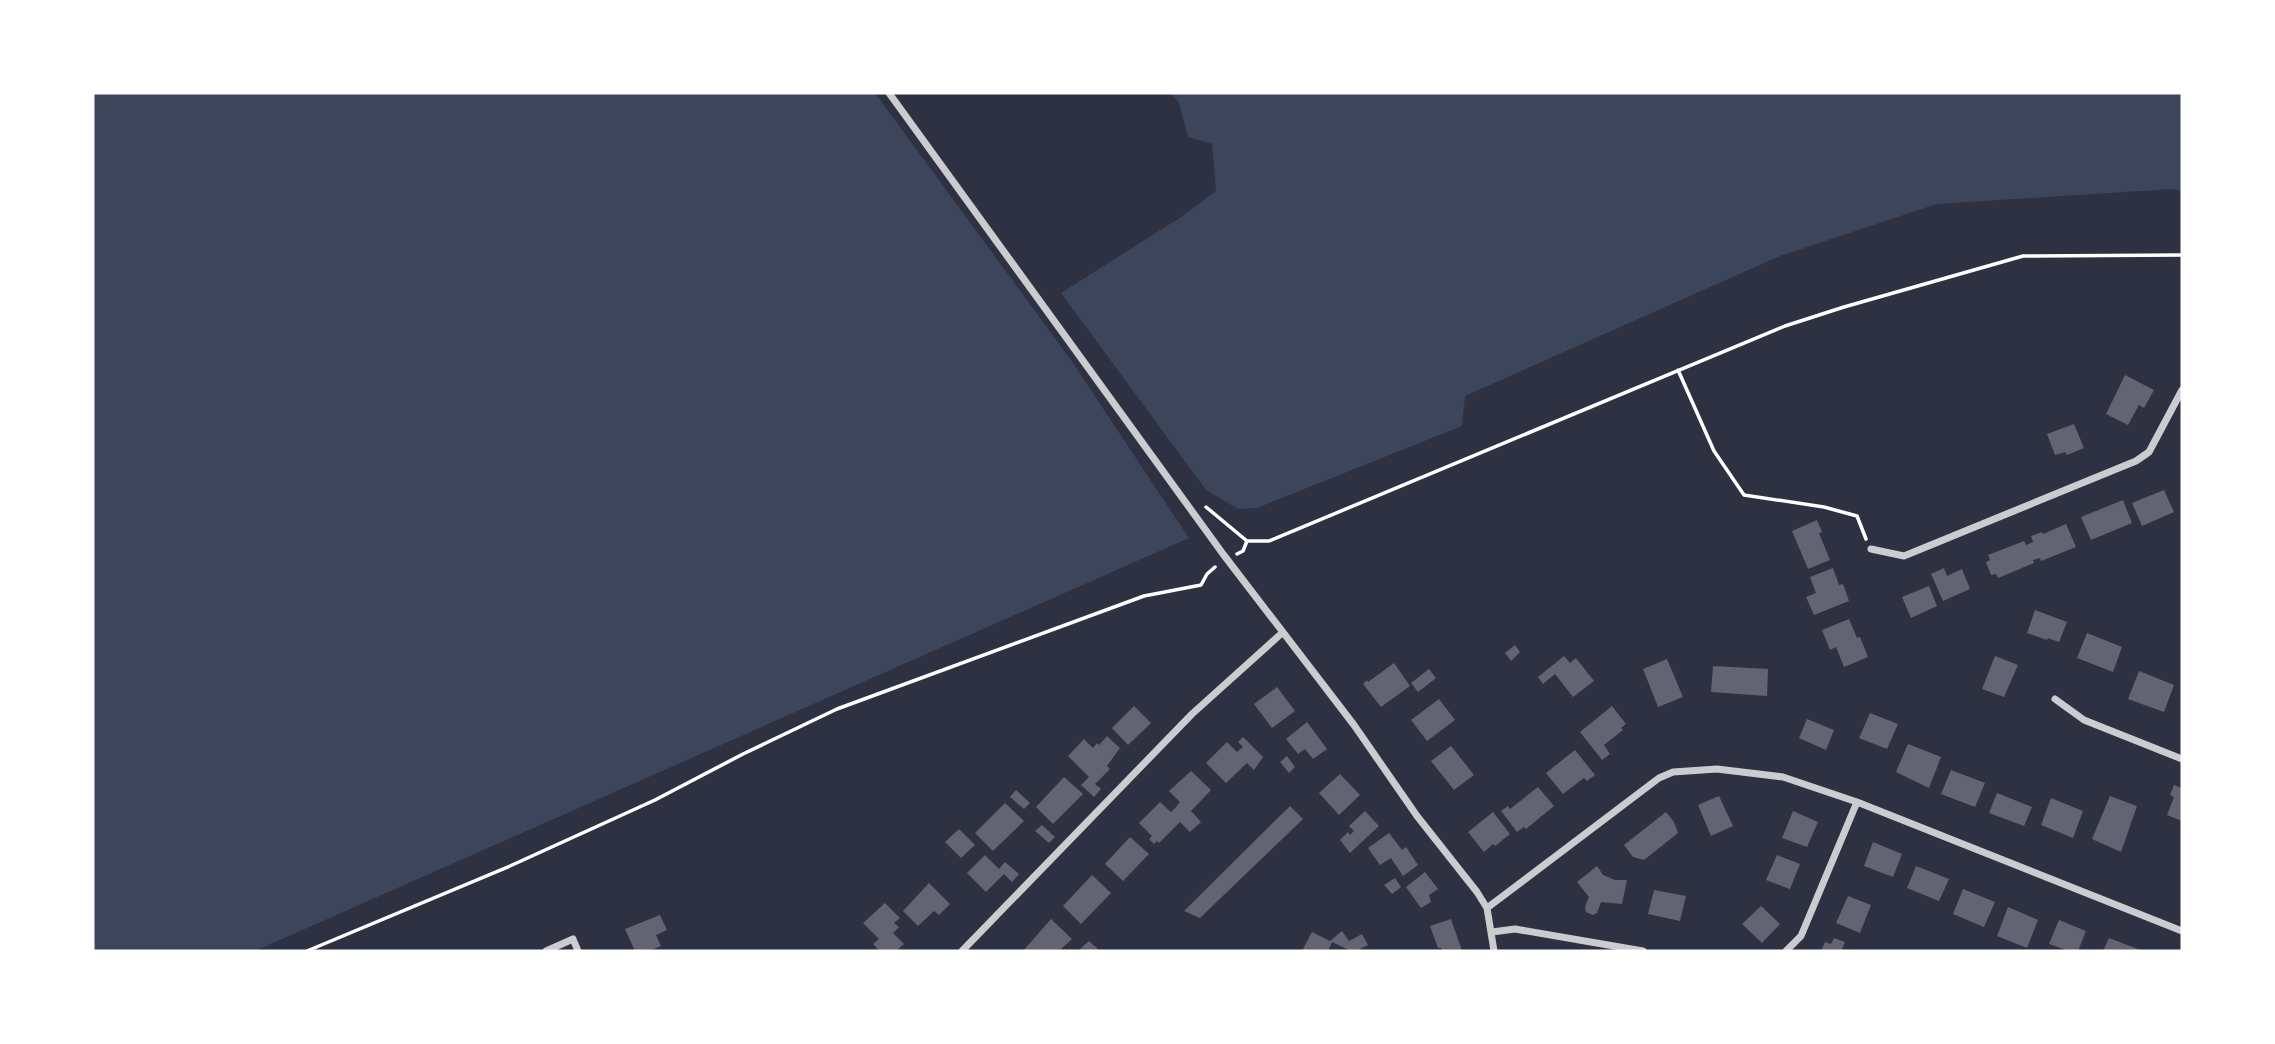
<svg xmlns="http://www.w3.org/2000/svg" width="2275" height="1044" font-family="Quicksand,sans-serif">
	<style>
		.green { fill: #3c4559 }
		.building { fill: #626471 }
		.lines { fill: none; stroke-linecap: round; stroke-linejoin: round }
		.path { stroke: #fff; stroke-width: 3.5 }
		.minor { stroke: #caccd0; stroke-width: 7 }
	</style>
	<rect width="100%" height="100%" fill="#2d3142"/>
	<!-- green -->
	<path class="green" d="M93,93H875L1071,360L1189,538L255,951H93Z
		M1171,93H2182V191L2172,189L1937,204L1780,256L1465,396L1462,426L1257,508L1238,509L1206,490L1061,293L1181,217L1216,191L1212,144L1188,137L1179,103Z"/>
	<!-- building -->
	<path class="building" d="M2125,375L2154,390L2144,408L2139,405L2128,425L2106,414Z
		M2074,424L2084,448L2067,455L2065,452L2055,455L2047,434Z
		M2164,490L2174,512L2142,526L2132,503Z
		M2123,500L2132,523L2091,540L2081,517Z
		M1817,520L1822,532L1819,533L1830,560L1808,569L1792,531Z
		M2066,524L2076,547L2041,561L2040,558L2033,560L2034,563L1998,578L1996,574L1991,575L1986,562L1990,560L1988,555L2024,541L2026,545L2033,542L2031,536L2042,532L2043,534Z
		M1833,568L1839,585L1843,584L1849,601L1814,615L1806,597L1816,593L1810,577Z
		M1944,568L1947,576L1962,569L1970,589L1943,601L1931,574Z
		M1929,586L1937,606L1911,618L1902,597Z
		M2035,610L2067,622L2059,642L2048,638L2047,640L2027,633Z
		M1849,619L1857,638L1860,637L1868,657L1844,667L1836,647L1830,650L1822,630Z
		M2087,633L2122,647L2113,672L2077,658Z
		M1515,645L1520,652L1511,661L1505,653Z
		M1564,656L1570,663L1576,658L1594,681L1573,697L1555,674L1543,684L1538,677Z
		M1995,656L2018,665L2004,697L1982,689Z
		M1667,659L1683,697L1658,707L1643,669Z
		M1394,663L1410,686L1381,707L1363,684L1367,680L1368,682Z
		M1713,666L1768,669L1767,696L1711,692Z
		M1429,669L1436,678L1418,692L1411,683Z
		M2139,671L2174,685L2164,712L2128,699Z
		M1277,687L1295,711L1272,728L1254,704Z
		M1439,699L1455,720L1427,741L1411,720Z
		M1134,706L1151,723L1128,745L1112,728Z
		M1612,706L1626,724L1621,728L1623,730L1604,745L1610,754L1602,760L1580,732Z
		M1870,713L1898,724L1887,749L1859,738Z
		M1807,719L1834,730L1826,750L1799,738Z
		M1307,722L1327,749L1313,759L1305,749L1298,754L1286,739Z
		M1107,736L1120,748L1107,766L1110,769L1095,784L1101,789L1094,797L1081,785L1089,777L1068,756L1084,739L1093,748L1097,743L1099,745Z
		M1243,737L1263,757L1254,770L1247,763L1226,783L1206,763L1227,742L1237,752L1243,747L1238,742Z
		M1908,744L1941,757L1929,788L1896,772Z
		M1451,746L1474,775L1454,790L1431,761Z
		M1575,750L1595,775L1587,781L1584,778L1563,794L1546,773Z
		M1287,756L1295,767L1289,773L1280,762Z
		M1951,770L1985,783L1975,807L1941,794Z
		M1191,771L1211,790L1191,811L1201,822L1190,832L1180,822L1159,843L1157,841L1154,844L1149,839L1152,836L1139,823L1160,802L1171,812L1176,807L1180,802L1169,791Z
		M1340,774L1360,795L1339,815L1319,793Z
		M1064,777L1083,794L1053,824L1036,807Z
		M2174,785L2182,788V821L2167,815L2174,797L2170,795Z
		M1538,787L1554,806L1526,829L1524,827L1517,832L1501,811L1508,806L1510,809Z
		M1016,790L1030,803L1024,809L1010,797Z
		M1997,793L2032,807L2024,826L1989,813Z
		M1719,796L1733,826L1711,836L1698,805Z
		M2110,796L2137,806L2121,852L2092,839Z
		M2051,798L2083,811L2073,838L2041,825Z
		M1005,803L1024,821L993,851L975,833Z
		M1290,806L1303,819L1200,918L1184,911Z
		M1365,811L1379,826L1350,853L1340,840L1348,832L1350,835L1354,831L1349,826Z
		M1793,811L1818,822L1807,847L1782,838Z
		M1493,812L1510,834L1495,846L1493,844L1484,852L1468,832Z
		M1666,812L1674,822L1678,833L1644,860L1633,857L1624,845Z
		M1042,825L1055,837L1049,843L1035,831Z
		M959,829L975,845L961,858L945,842Z
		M1389,833L1402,850L1406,847L1418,865L1403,876L1391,858L1380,865L1368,848Z
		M1130,837L1149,854L1123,881L1105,864Z
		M1873,842L1902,854L1893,877L1864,866Z
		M985,855L999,869L1005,862L1019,874L1012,882L1004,874L986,892L967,873Z
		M1777,855L1800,864L1790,889L1766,880Z
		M1597,866L1603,875L1615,880H1627L1622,904L1601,902L1597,913L1593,915L1586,912L1585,907L1589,897L1577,882Z
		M1916,866L1949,879L1939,901L1907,888Z
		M1425,872L1438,889L1429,895L1431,902L1421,908L1406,887Z
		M1092,875L1111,893L1081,924L1063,906Z
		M1395,878L1401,887L1392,894L1384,885Z
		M929,883L950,904L939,915L934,911L918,926L903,911Z
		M1963,889L1995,902L1984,927L1953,914Z
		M1654,890L1686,896L1680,921L1648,914Z
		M1848,896L1871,905L1860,933L1836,923Z
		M885,903L900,918L894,923L899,927L893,933L904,944L896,951H880L873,944L879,939L863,923Z
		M1761,906L1780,924L1762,943L1742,924Z
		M2008,907L2038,920L2027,948L1997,936Z
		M660,915L667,930L656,935L661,946L649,951H635L625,929Z
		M1051,919L1072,939L1059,951H1023Z
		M1451,919L1462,951H1442L1441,948H1438L1430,926Z
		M2059,920L2086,931L2078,951H2069L2049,944Z
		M1342,931L1349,941L1362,934L1368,945L1356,951H1351L1332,942L1328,951H1302L1312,932L1330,941Z
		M1834,938L1845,942L1842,949L1849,951H1821L1825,942L1831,944Z
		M2109,938L2143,951H2103Z
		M1089,941L1100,951H1082L1080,949Z"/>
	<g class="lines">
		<!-- path -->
		<path class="path" d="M1678,370L1714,451L1744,495L1824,507L1857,516L1866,539
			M1206,507L1247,541
			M1237,554L1243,551L1247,541H1269L1785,326L1844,307L2023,256L2182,255
			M307,951L510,866L655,800L743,754L837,709L1144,596L1201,585L1207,574L1215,567"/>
		<!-- minor -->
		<path class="minor" d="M889,93L1223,554L1354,725L1417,816L1477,892L1487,908L1494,951
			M1871,549L1904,556L2136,461L2149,452L2182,390
			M2055,699L2084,720L2182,759
			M1487,908L1659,778L1673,772L1717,769L1783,777L1857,802L2182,931
			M1492,932L1515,929L1643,951
			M546,951L573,939L578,951
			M962,951L1192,714L1282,633
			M1786,951L1801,936L1857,802"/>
	</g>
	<!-- border -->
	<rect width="2275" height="1044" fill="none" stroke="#ffffff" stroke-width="189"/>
</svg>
